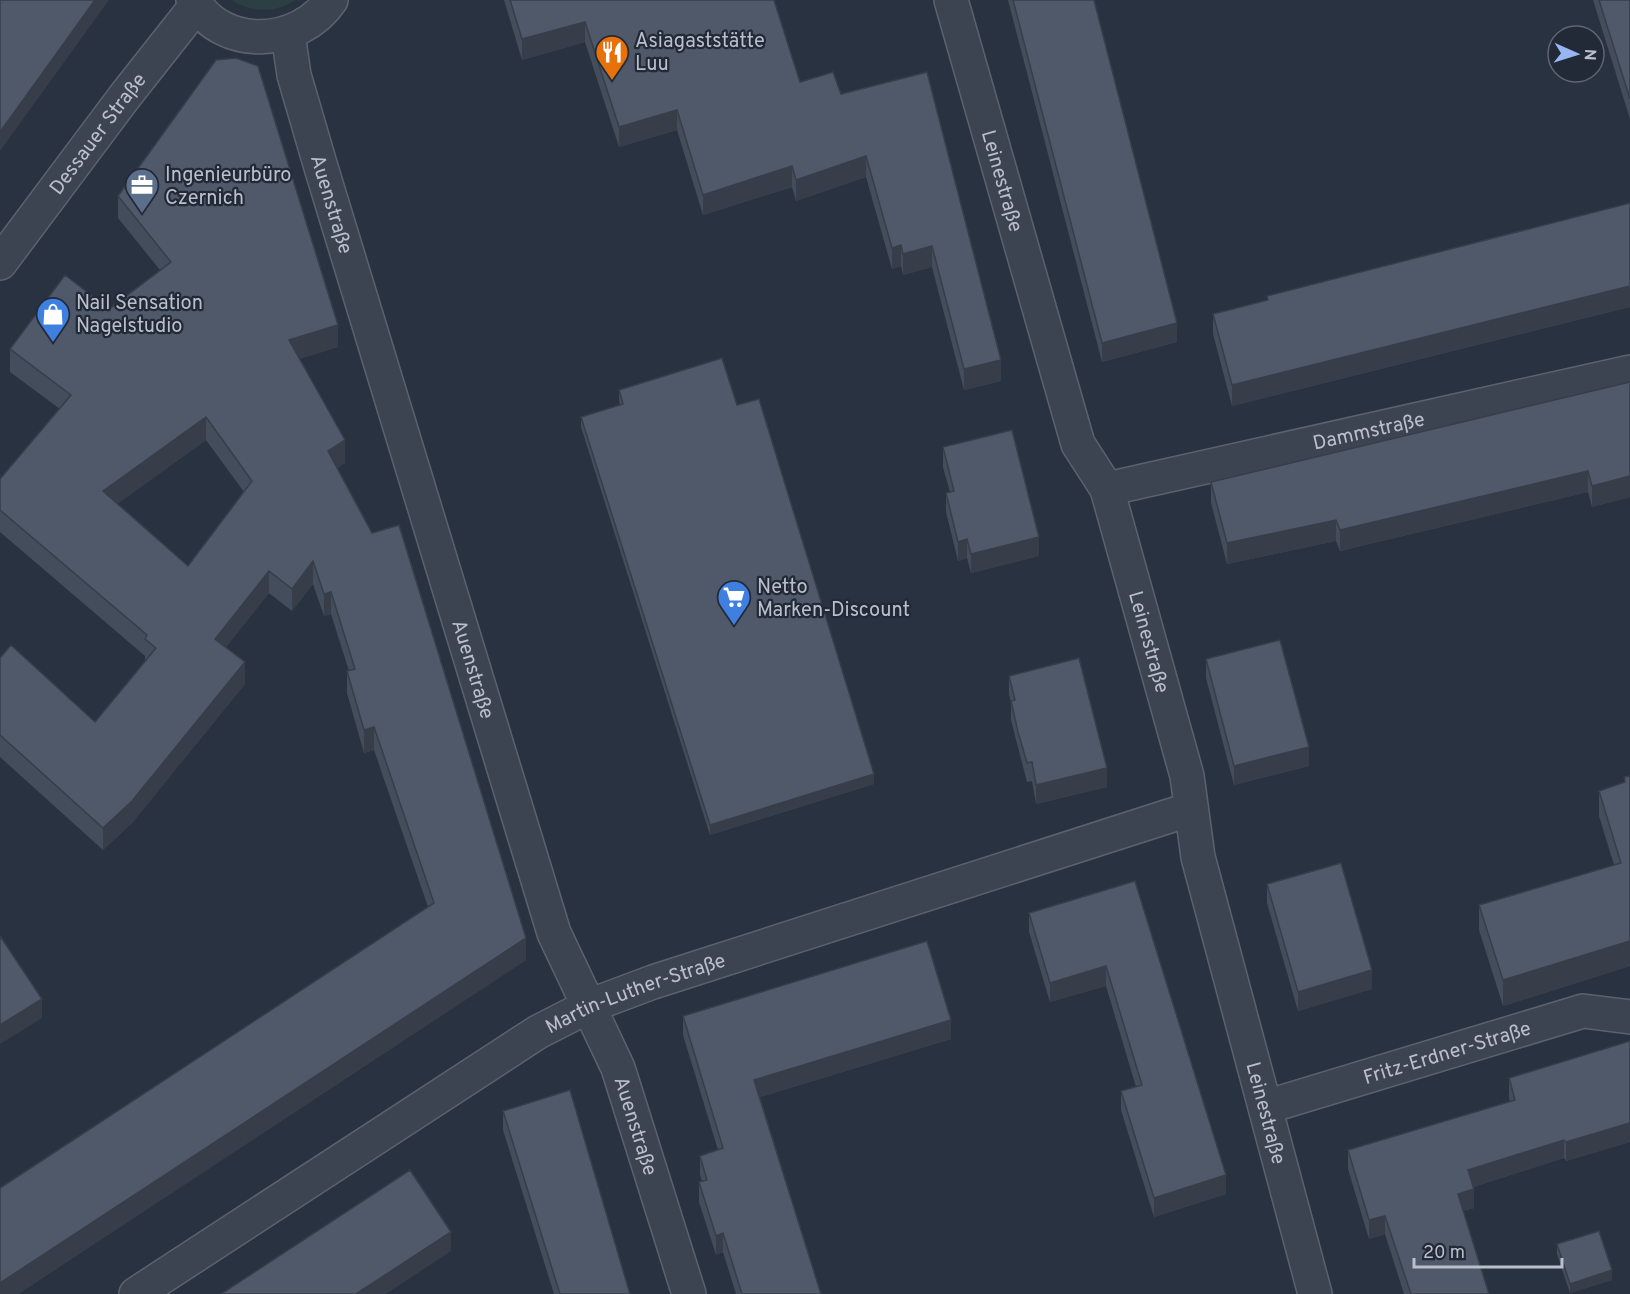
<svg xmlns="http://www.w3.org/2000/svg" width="1630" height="1294" font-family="Overpass,sans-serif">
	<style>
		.green { fill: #2c4043 }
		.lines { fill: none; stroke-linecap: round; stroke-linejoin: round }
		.minor-casing { stroke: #5b626f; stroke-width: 36 }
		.tertiary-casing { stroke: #5b626f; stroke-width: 36 }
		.minor { stroke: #3d4451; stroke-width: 33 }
		.tertiary { stroke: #3d4451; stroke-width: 33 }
		.wall { fill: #444d5b; fill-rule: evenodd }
		.shaded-wall { fill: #373e4a }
		.building { fill: #4f596a; stroke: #373e4a; stroke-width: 1.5; fill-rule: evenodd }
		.labels { text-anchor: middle; stroke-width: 4.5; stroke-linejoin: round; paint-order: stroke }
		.poi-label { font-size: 20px; fill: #bac0cb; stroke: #222937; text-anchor: start }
		.street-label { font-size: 20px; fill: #bac0cb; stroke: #222937 }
	</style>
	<rect width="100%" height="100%" fill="#293241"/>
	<!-- green -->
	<path class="green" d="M232,0H295C277,13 250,13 232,0Z"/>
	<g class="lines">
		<defs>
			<g id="minor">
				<path id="s1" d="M951,0L1078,444L1107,489L1187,776L1198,857L1315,1294"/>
				<path id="s2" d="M288,34L294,75L320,164L554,933L618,1068L689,1294"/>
				<path id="s3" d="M1107,489L1630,372"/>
				<path id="s4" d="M1266,1107L1583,1011L1630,1017"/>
				<path id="s5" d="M136,1294L538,1032L589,1006L653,982L1191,809"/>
			</g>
			<g id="tertiary">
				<path d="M193,0C223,51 299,47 331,0"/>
				<path id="s6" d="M0,263L125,96L196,6"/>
			</g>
		</defs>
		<!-- minor casing -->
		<use href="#minor" class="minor-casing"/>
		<!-- tertiary casing -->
		<use href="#tertiary" class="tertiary-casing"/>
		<!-- minor -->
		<use href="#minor" class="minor"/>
		<!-- tertiary -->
		<use href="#tertiary" class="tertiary"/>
	</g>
	<!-- wall -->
	<path class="wall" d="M504,0H774L800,82L841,94L927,72L1001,381L964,390L932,267L903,275L901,266L892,269L866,177L796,201L792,187L703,215L677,130L619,147L585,42L522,60Z
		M1008,0H1094L1177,342L1102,362Z
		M1593,0H1630V119Z
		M118,196L338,347L299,359L345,463L337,468L526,960L18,1294H0L428,907L374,750L364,753L347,693V671H349L331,614L324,616L313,584L292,611L269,593L226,647L245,684L132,823L103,850L0,757V658L95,722L145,661V656L0,532V479L60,409L10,372V349L109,309L160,270L118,218ZM206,440L244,492L188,566L117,504Z
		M1630,203V307L1232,406L1213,334V314L1267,300V296Z
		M1630,382V497L1592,507L1588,492L1340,551L1336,541L1227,564L1211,503V482Z
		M619,390L737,405L874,784L710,835L581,427V417L620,405L619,400Z
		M943,447L1039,556L971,573L967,558L958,561L946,512V493L950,492L943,467Z
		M1206,659L1309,766L1234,785L1206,678Z
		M1009,676L1107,787L1036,804L1032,781L1027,782L1011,720V702L1009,695Z
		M1630,776V966L1503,1006L1479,930V905L1614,865L1599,816V791L1624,782V777Z
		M1135,881L1226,1194L1154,1217L1121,1110V1091L1136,1087L1106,986L1050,1002L1029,932V913Z
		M1267,884L1372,989L1298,1011L1267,903Z
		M683,1016L951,1039L760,1097L821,1294H736L723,1252L716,1255L699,1202V1182H702L700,1175V1156L718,1150L683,1035Z
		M1630,1041V1142L1566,1161L1564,1158L1473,1187L1474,1208L1463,1211L1489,1294H1404L1385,1234L1369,1239L1348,1169V1150L1510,1102L1509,1097V1078Z
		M503,1111L630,1294H554L503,1130Z
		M1557,1244L1612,1280L1570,1293L1557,1254Z"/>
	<!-- shaded-wall -->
	<path class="shaded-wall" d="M95,0H109L0,151V132Z
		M585,22V42L522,60V39Z
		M677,110V130L619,147V127Z
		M866,156V177L796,201V180Z
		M792,166V187L703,215V195Z
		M901,245V266L892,269V248Z
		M932,246V267L903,275V254Z
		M1630,286V307L1232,406V385Z
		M1177,323V342L1102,362V343Z
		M338,325V347L289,362V340Z
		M1001,360V381L964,390V369Z
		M206,417V440L103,514V491Z
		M345,440V463L328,473V451Z
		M1588,471V492L1340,551V530Z
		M1630,476V497L1592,507V486Z
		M1336,520V541L1227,564V543Z
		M1039,537V556L971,573V554Z
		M967,539V558L958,561V542Z
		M313,561V584L292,611V589Z
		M269,571V593L215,661V639Z
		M331,592V614L324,616V594Z
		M245,662V684L132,823L103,850V828Z
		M374,727V750L364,753V730Z
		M1309,747V766L1234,785V766Z
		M1107,768V787L1036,804V785Z
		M874,774V784L710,835V825Z
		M526,938V960L18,1294H0V1283Z
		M1630,941V966L1503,1006V980Z
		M1106,966V986L1050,1002V983Z
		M1372,970V989L1298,1011V992Z
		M42,999V1018L0,1044V1025Z
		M951,1020V1039L754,1099V1080Z
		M1630,1123V1142L1566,1161V1142Z
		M1564,1140V1158L1468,1189V1170Z
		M1226,1175V1194L1154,1217V1198Z
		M1474,1189V1208L1458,1212V1194Z
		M1385,1216V1234L1369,1239V1220Z
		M451,1232V1251L386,1294H356Z
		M723,1233V1252L716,1255V1236Z
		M1612,1270V1280L1570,1293V1284Z"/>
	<!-- building -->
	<path class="building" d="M0,0H95L0,132Z
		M510,0H774L800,82L833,72L841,94L927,72L1001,360L964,369L932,246L903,254L901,245L892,248L866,156L796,180L792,166L703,195L677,110L619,127L585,22L522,39Z
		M1013,0H1094L1177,323L1102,343Z
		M1599,0H1630V99Z
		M236,58L258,66L338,325L289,340L345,440L328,451L372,533L399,525L526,938L0,1283V1188L434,903L374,727L364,730L347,671L355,669L331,592L324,594L313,561L292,589L269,571L215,639L245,662L132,801L103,828L0,735V658L11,645L95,722L156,648L145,639L147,635L0,510V479L71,395L10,349L65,275L109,309L171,262L118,196L216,60ZM206,417L252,481L188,566L103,491Z
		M1630,203V286L1232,385L1213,314L1268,300L1267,296Z
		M722,358L737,405L759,399L874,774L710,825L581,417L623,404L619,390Z
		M1630,382V476L1592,486L1588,471L1340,530L1336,520L1227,543L1211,482Z
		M1012,430L1039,537L971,554L967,539L958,542L946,493L954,491L943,447Z
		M1280,640L1309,747L1234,766L1206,659Z
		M1079,658L1107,768L1036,785L1032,762L1027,763L1018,732L1011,701L1015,700L1009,676Z
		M1630,776V941L1503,980L1479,905L1621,863L1599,791L1625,782L1624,777Z
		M1341,863L1372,970L1298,992L1267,884Z
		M1135,881L1226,1175L1154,1198L1121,1091L1142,1085L1106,966L1050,983L1029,913Z
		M0,936L42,999L0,1025Z
		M927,941L951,1020L754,1080L821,1294H742L723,1233L716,1236L699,1182L707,1180L700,1156L723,1148L683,1016Z
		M1630,1041V1123L1566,1142L1564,1140L1468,1170L1474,1189L1458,1194L1489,1294H1411L1385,1216L1369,1220L1348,1150L1515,1100L1509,1078Z
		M570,1090L630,1294H560L503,1111Z
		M410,1170L451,1232L356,1294H221Z
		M1599,1231L1612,1270L1570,1284L1557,1244Z"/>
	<!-- icons -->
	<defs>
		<symbol id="restaurant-pin" viewBox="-11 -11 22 30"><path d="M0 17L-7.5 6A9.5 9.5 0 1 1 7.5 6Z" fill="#e8710a" stroke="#222937"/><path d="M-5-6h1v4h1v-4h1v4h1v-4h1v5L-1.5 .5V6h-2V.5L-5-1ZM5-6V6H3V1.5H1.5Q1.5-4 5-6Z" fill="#fff"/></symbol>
		<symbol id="office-pin" viewBox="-11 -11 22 30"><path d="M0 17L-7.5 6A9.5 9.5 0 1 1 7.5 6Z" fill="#5c6f8a" stroke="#222937"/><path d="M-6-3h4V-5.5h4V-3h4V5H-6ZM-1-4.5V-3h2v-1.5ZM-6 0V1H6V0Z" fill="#fff"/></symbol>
		<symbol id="shop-pin" viewBox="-11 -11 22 30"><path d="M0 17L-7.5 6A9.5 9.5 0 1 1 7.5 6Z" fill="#3f7fe0" stroke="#222937"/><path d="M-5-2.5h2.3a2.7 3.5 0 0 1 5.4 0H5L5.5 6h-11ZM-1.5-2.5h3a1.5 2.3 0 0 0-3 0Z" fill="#fff"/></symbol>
		<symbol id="supermarket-pin" viewBox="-11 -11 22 30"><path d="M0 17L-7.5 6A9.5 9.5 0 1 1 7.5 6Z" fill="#3f7fe0" stroke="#222937"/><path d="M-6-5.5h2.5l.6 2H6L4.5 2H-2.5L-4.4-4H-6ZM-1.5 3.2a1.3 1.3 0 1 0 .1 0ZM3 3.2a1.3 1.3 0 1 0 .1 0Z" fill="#fff"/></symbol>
	</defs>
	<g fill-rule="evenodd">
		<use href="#restaurant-pin" x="593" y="33" width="38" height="52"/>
		<use href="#office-pin" x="123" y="166" width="38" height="52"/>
		<use href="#shop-pin" x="34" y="295" width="38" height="52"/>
		<use href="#supermarket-pin" x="715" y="578" width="38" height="52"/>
	</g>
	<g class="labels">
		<!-- poi labels -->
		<g class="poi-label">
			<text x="635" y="47">Asiagaststätte<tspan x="635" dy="23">Luu</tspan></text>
			<text x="165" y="181">Ingenieurbüro<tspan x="165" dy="23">Czernich</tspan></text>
			<text x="76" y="309">Nail Sensation<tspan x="76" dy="23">Nagelstudio</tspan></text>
			<text x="757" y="593">Netto<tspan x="757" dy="23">Marken-Discount</tspan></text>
		</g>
		<!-- street labels -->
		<g class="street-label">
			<text dy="7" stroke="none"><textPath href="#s6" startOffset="162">Dessauer Straße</textPath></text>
			<text dy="7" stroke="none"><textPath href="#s1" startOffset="188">Leinestraße</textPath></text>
			<text dy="7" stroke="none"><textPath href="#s2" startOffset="176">Auenstraße</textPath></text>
			<text dy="7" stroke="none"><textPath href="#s3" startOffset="268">Dammstraße</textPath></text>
			<text dy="7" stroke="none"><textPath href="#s1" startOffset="674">Leinestraße</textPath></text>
			<text dy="7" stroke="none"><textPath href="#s2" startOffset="662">Auenstraße</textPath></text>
			<text dy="7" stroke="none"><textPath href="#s5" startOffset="585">Martin-Luther-Straße</textPath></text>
			<text dy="7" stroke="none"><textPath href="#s4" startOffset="189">Fritz-Erdner-Straße</textPath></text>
			<text dy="7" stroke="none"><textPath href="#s1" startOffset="1160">Leinestraße</textPath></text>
			<text dy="7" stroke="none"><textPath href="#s2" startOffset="1148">Auenstraße</textPath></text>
		</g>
	</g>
	<!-- north arrow -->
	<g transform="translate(1576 54) rotate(93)"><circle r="28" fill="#222937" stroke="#5f6572" stroke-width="1.5"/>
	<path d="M0-4.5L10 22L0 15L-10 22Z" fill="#98b6f2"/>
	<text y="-9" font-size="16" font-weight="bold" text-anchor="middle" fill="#bac0cb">N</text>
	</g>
	<!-- scale -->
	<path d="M1414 1258v9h148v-9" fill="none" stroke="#bac0cb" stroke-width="3"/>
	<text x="1423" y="1258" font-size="18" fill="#bac0cb" stroke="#222937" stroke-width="4.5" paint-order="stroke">20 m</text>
</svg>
